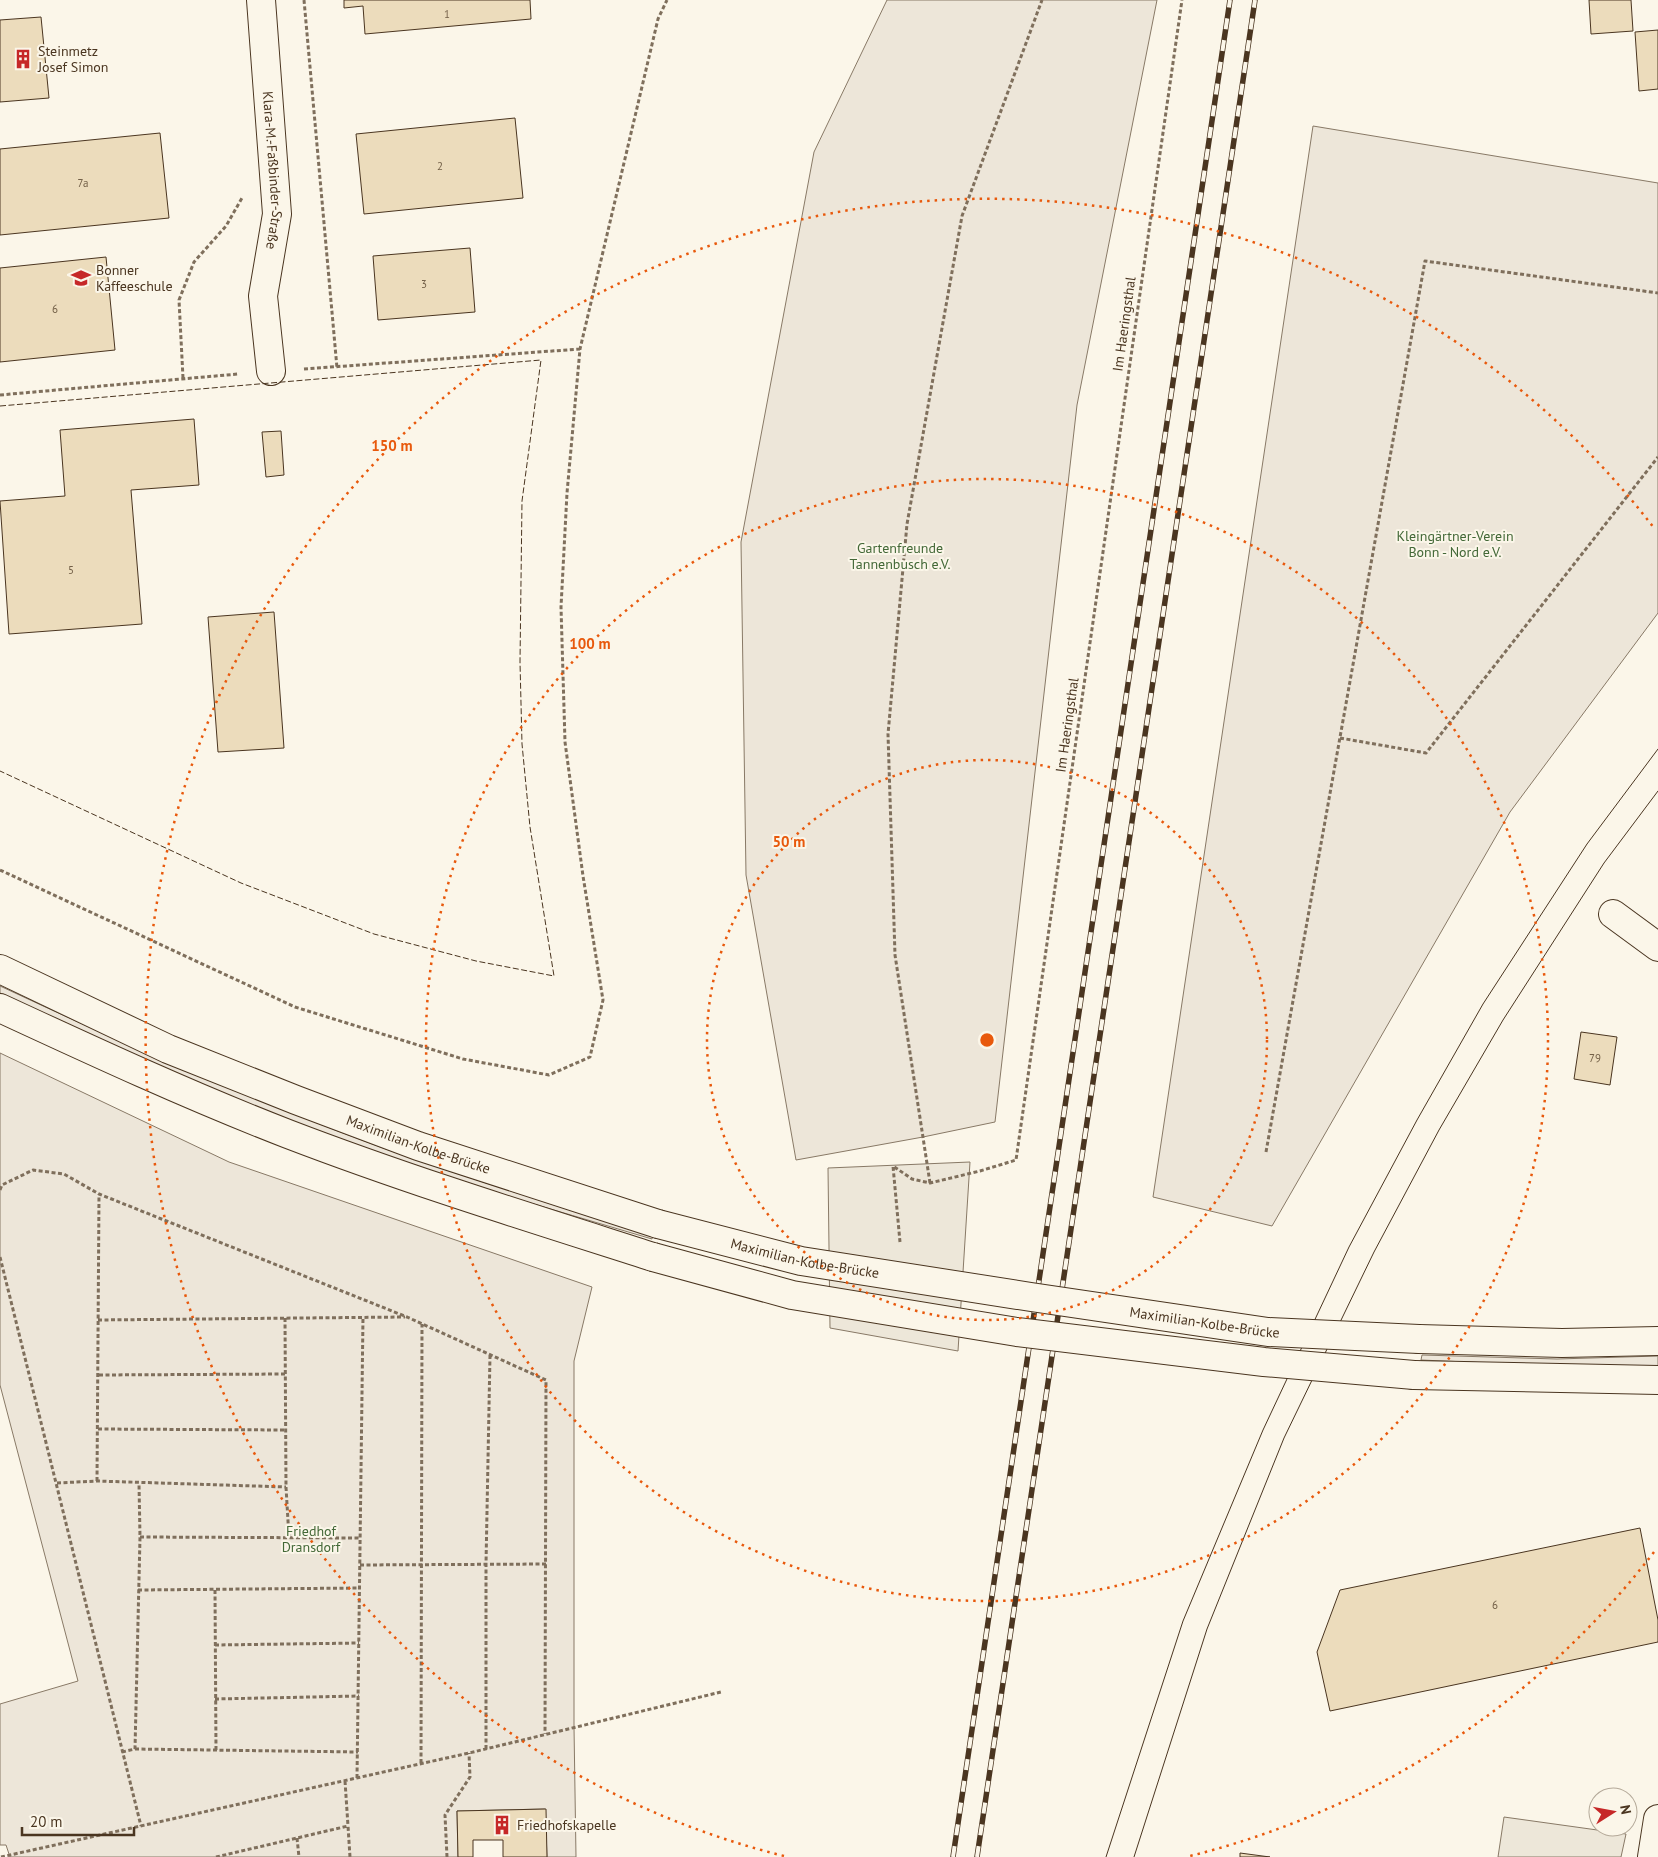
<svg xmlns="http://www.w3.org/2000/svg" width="1658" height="1857" font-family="'PT Sans',sans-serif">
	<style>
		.green { fill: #ede6d9; stroke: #887966 }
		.parking { fill: #ede7d9; stroke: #887966 }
		.building { fill: #ecdcbc; stroke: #4a3520 }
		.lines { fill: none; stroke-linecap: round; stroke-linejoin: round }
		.minor-casing { stroke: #4a3520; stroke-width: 30 }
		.path { stroke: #7f6f5c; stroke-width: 3; stroke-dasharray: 4 2.5; stroke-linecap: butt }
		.minor { stroke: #fbf6e9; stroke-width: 28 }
		.tram { stroke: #4a3520; stroke-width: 1 }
		.rail-casing { stroke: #4a3520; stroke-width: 5.5 }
		.rail { stroke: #fbf6e9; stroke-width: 4; stroke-dasharray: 11; stroke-linecap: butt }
		.minor-bridge-casing { stroke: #4a3520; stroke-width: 30; stroke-linecap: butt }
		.minor-bridge { stroke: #fbf6e9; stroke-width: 28 }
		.fence { stroke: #4a3520; stroke-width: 1; stroke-dasharray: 6 2.5; stroke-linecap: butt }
		.ring { fill: none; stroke: #e8590c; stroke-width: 2.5; stroke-dasharray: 2.5 5 }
		.labels { text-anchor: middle; stroke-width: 4; stroke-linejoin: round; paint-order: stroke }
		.number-label { font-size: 11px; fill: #725f47 }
		.poi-label { font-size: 14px; fill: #4a3520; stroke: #fbf6e9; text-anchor: start }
		.street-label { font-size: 14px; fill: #4a3520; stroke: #fbf6e9 }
		.park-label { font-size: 14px; fill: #436837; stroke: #fbf6e9 }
		.centre { fill: #e8590c; stroke: #fbf6e9; stroke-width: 2.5 }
		.ring-label { font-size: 15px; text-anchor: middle; font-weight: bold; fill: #e8590c; stroke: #fbf6e9; stroke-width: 4; stroke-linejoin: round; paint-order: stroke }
	</style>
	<rect width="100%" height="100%" fill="#fbf6e9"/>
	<!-- green -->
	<path class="green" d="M887,0H1157L1077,405L995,1122L923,1137L796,1160L746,875L741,542L814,152Z
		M1313,126L1658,183V613L1510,812L1272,1226L1153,1197Z
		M0,986C126,1045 253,1100 383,1148C472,1180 562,1207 653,1234L652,1239C599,1223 546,1208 493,1192C325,1140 157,1071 0,993Z
		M0,1053L229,1162L592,1287L574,1361V1727L576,1857H547L545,1809L457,1811L458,1857H10L6,1845H0V1704L78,1681L0,1385Z
		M1422,1355L1557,1359L1658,1356V1367L1557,1366L1421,1360Z"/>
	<!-- parking -->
	<path class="parking" d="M970,1162L958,1351L830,1328L828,1168Z
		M1504,1817L1626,1834L1621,1857H1498Z"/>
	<!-- building -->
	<path class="building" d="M344,0H530L531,19L365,34L363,6L344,8Z
		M1589,0H1631L1633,31L1591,34Z
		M41,17L49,98L0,102V20Z
		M1658,30V89L1639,91L1635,32Z
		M515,118L523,198L364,214L356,134Z
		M160,133L169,218L0,235V149Z
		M470,248L475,312L378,320L373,256Z
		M106,257L115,350L0,362V268Z
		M194,419L199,485L131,490L142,624L9,634L0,501L65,496L60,430Z
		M281,431L284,475L266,477L262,432Z
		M274,612L284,748L218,752L208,617Z
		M1581,1032L1617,1037L1610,1085L1574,1079Z
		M1640,1528L1658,1620V1642L1330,1711L1317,1652L1340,1590Z
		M546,1809L547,1857H503V1840H473V1857H458L457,1811Z
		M1240,1853L1270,1857H1240Z"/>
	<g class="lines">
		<defs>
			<g id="minor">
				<path id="s1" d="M261,0L277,214L263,296L271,371"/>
				<path d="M1613,914L1658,947"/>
				<path id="s2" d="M0,969L168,1049L296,1100L418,1146L658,1224"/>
				<path d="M0,1008C95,1052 190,1096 288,1134C408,1180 531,1218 653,1257"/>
				<path d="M1419,1339L1562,1343L1658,1341"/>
				<path d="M1414,1375L1658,1380"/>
				<path d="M1652,1857L1658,1819"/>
			</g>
		</defs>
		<!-- minor casing -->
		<use href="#minor" class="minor-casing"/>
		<!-- path -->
		<path class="path" d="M304,0L337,368
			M304,369L580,349
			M183,378L179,300L194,262L226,226L242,198
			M0,395L238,374
			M1340,738L1426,753L1658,457
			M0,870L295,1007L463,1059L549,1075L590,1057L603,1000L583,876L565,742L561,607L567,493L580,349L658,19L667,0
			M1266,1152L1425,261L1658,293
			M930,1183L895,955L888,734L907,524L962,216L1042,0
			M0,1190L2,1185L33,1170L64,1174L99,1194L407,1317L546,1380L545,1734
			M900,1242L893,1166L912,1179L930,1183L980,1171L1016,1160L1182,0
			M0,1257L141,1826
			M285,1318L286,1487L289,1538
			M98,1320L405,1317
			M99,1375L285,1374
			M98,1429L285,1430
			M97,1481L99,1194
			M57,1483L97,1481L286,1487
			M140,1537L360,1538
			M360,1565L546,1564
			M138,1590L360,1588
			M215,1590L216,1750
			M215,1645L359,1643
			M215,1699L359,1696
			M135,1749L358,1752
			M486,1749V1564L490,1355
			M122,1752L135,1749L140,1537L139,1483
			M421,1763L422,1324
			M357,1778L363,1317
			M345,1781L348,1826
			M297,1838L299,1857
			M1,1857L469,1753L721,1692
			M216,1857L348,1826L350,1857
			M447,1857L445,1815L470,1777L469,1753"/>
		<!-- minor -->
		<use href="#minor" class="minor"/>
		<!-- tram -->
		<path class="tram" d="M1106,1857L1183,1621L1263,1430L1349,1247L1417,1120L1483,1004L1587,844L1658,749
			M1134,1857L1207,1629L1284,1438L1374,1252L1439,1130L1503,1020L1604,863L1658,791"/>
		<defs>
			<path id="rail" d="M953,1857L1230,0
				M977,1857L1255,0"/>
		</defs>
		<!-- rail casing -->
		<use href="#rail" class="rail-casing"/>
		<!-- rail -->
		<use href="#rail" class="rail"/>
		<defs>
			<g id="minor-bridge">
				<path id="s3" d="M658,1224L801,1261L1031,1297L1268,1332L1419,1339"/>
				<path d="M653,1257L792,1295L1017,1332L1264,1362L1414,1375"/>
			</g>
		</defs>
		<!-- minor-bridge casing -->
		<use href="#minor-bridge" class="minor-bridge-casing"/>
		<!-- minor-bridge -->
		<use href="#minor-bridge" class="minor-bridge"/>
		<!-- fence -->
		<path class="fence" d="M0,406L541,360L522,501L520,662L522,744L530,827L554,976L476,961L374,934L241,883L0,771"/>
	</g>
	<!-- distance rings -->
	<g class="ring">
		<circle cx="987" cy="1040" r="280"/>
		<circle cx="987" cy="1040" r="561"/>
		<path d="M1654 1552A841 841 0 0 1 1190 1856M784 1856A841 841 0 1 1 1654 528"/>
	</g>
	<!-- icons -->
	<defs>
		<symbol id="building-bare" viewBox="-9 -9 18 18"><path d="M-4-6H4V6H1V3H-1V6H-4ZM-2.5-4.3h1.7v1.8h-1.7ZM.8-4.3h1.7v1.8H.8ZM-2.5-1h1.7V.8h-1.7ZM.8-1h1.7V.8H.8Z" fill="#c62828" stroke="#fbf6e9" stroke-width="2.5" paint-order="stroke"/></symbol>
		<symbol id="school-bare" viewBox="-9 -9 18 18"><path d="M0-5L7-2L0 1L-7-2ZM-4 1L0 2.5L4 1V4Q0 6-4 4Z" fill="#c62828" stroke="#fbf6e9" stroke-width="2.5" paint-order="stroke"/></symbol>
	</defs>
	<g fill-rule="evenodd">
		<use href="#building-bare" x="9" y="45" width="28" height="28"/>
		<use href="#school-bare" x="67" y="264" width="28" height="28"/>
		<use href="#building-bare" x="488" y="1811" width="28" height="28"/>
	</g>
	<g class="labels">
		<!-- number labels -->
		<g class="number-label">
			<text x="447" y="18">1</text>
			<text x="440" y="170">2</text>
			<text x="83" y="187">7a</text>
			<text x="424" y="288">3</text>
			<text x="55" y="313">6</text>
			<text x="71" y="574">5</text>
			<text x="1595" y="1062">79</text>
			<text x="1495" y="1609">6</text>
		</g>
		<!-- poi labels -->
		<g class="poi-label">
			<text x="38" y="56">Steinmetz<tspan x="38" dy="16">Josef Simon</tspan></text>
			<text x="96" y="275">Bonner<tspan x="96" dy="16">Kaffeeschule</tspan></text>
			<text x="517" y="1830">Friedhofskapelle</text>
		</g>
		<!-- street labels -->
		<g class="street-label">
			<text dy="5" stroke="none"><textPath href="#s1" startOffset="171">Klara-M.-Faßbinder-Straße</textPath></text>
			<text transform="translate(1124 324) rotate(-82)" y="5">Im Haeringsthal</text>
			<text transform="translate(1067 725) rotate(-82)" y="5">Im Haeringsthal</text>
			<text dy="5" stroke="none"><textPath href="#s2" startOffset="454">Maximilian-Kolbe-Brücke</textPath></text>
			<text dy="5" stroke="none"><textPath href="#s3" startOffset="151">Maximilian-Kolbe-Brücke</textPath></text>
			<text dy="5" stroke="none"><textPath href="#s3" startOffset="556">Maximilian-Kolbe-Brücke</textPath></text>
		</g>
		<!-- park labels -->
		<g class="park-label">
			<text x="1455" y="541">Kleingärtner-Verein<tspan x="1455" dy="16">Bonn - Nord e.V.</tspan></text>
			<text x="900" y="553">Gartenfreunde<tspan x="900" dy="16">Tannenbusch e.V.</tspan></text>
			<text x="311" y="1536">Friedhof<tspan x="311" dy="16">Dransdorf</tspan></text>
		</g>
	</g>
	<circle cx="987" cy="1040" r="8" class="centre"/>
	<g class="ring-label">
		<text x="392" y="451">150 m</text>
		<text x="590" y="649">100 m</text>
		<text x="789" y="847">50 m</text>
	</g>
	<!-- north arrow -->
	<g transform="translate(1613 1812) rotate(79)"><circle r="24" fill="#fbf6e9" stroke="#b4a999"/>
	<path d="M0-4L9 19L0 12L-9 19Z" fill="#c62828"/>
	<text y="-8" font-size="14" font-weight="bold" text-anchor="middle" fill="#4a3520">N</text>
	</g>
	<!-- scale -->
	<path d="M22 1827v8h112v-8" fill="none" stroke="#4a3520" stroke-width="2.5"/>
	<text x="30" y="1827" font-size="15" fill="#4a3520" stroke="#fbf6e9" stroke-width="4" paint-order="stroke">20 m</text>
</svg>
